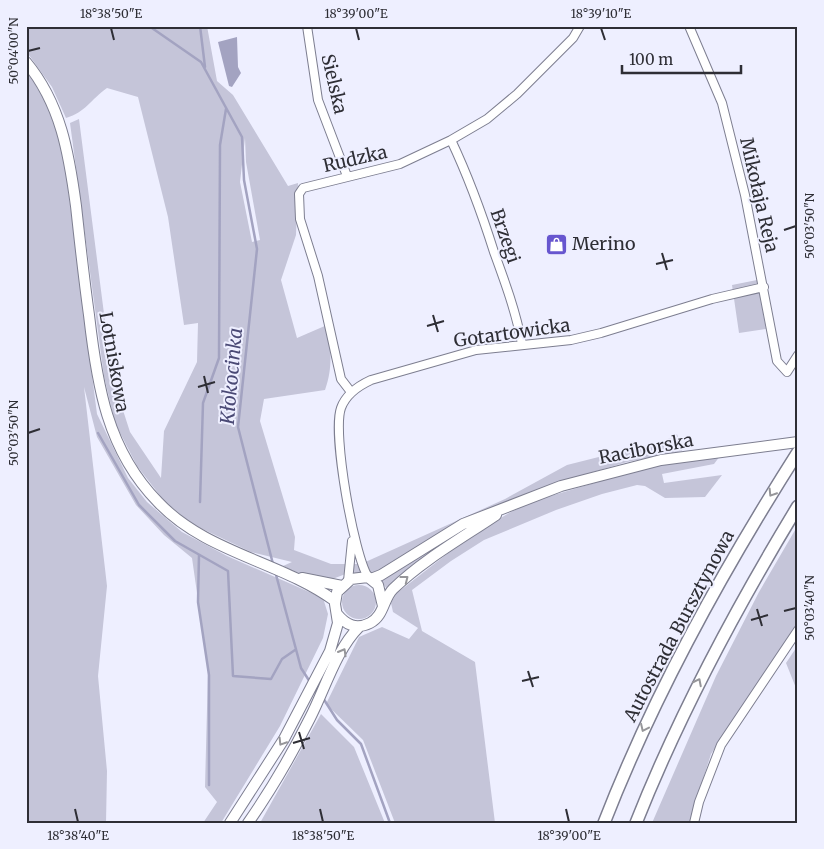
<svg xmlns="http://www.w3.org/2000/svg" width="824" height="849" font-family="Merriweather,serif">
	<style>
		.green { fill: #c5c5d9; fill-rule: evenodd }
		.water { fill: #a3a3c1 }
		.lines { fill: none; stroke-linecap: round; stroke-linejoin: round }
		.stream { stroke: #a3a3c1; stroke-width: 2.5 }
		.minor-casing { stroke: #7d7e90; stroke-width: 10 }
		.major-casing { stroke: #7d7e90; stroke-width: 12 }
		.highway-casing { stroke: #7d7e90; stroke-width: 14 }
		.minor { stroke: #fff; stroke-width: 8 }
		.major { stroke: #fff; stroke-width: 10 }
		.highway { stroke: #fff; stroke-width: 11 }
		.oneway { stroke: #96969a }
		.ticks { fill: none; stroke: #2e2e35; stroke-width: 2 }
		.labels { text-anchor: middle; stroke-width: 4; stroke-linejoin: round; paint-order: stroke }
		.street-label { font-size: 18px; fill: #2e2e35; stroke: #eeefff }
		.poi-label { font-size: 18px; fill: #2e2e35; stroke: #eeefff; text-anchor: start }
		.water-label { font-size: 19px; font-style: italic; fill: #4a4975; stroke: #eeefff }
		.neatline { fill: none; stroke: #2e2e35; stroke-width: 2 }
		.ticks-label { font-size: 12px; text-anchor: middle; fill: #2e2e35 }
	</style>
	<rect width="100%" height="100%" fill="#eeefff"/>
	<!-- green -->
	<path class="green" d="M27,26H207L217,81L233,95L288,186L298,183L296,235L281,280L297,338L327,325C331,349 333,367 325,390L264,399L260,421L295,537L294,550L331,564H361L505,499L567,465L666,440L677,434L682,451L627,462L573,478L494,508L375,573H348L330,580L302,575L283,566L292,562L251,552L194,525L165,502L137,466L115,423L104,376L70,123L79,119L112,376L130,432L161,478L164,431L197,362L198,323L184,325L168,217L138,97L107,88C90,100 86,112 66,118L52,87L26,51ZM245,138L246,162L260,240L252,242L240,182Z
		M26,70L48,104L62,142L97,414L128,478L147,502L182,532L227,556L323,598L328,614L323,638L280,726L221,823H203L217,802L205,787L208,670L192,558L164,535L136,505L97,437L84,387L107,586L98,676L107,771L106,823H26Z
		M757,280L766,329L739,333L732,285Z
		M720,456L714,464L662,474L664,483L722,475L705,497L665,498L645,486L637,485L602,494L556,510L484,540L451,561L412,590L422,631L475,662L495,823H395L363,740L326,704L359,637L382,627L409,639L418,628L393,612L391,603L397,593L470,536L511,512L537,500L645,468Z
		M479,521L438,548L386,588L381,581Z
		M798,525V624L711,754L689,823H652L716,676L759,592Z
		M342 602a17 17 0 1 1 34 0a17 17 0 1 1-34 0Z
		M798,645V693L786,663Z
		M321,714L354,747L385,823H260Z"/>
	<!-- water -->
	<path class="water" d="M237,37L238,67L241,73L232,87L229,86L218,42Z"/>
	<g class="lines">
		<!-- stream -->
		<path class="stream" d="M149,26L201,62L242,137L244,180L257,249L238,427L273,564
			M200,26L205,67
			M98,433L139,505L175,541L228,571L233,676L271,679L282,659L295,650
			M200,502L203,403L219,358L220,145L226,109
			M199,555L198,602L209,675V785
			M275,571L301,668L310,682
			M323,698L337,720L361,744L390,823"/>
		<defs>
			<path id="minor" d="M307,26L318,100L347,176
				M689,26L722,103L745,195L777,361L787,372L798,355
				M451,140C468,176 482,214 494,252C505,282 516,312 522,344
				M351,392L341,379L318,276L300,219L299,194L303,188L400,164L451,140L487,119L517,94L573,38L580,26
				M368,577C354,555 332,433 341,408C346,394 358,386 371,380L476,350L571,340L601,333L712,299L764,287
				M348,581L352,541
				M694,823L699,802L721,745L798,630"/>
			<path id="major" d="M26,62C61,104 69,154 76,206C80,243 84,279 89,315C97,385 107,450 158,502C206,553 280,561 335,601
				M302,578L342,586
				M371,579L381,575L463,524L561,486L661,460L798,442
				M337,614C346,625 356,630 370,623C384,616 383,599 393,589C423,560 462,538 496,515
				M230,823L284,739L330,651L338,623L335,604L337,592L351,579L368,577L378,585L383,606
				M248,823C271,790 292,754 310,718C325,689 336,650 359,627"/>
			<path id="highway" d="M604,823C655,692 723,570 798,452
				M636,823C680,712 736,608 798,506"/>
		</defs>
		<!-- minor casing -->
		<use href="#minor" class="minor-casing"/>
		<!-- major casing -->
		<use href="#major" class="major-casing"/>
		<!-- highway casing -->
		<use href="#highway" class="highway-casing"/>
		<!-- minor -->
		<use href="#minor" class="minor"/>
		<!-- major -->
		<use href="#major" class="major"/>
		<!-- highway -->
		<use href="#highway" class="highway"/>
	</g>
	<!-- one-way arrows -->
	<defs><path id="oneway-chevron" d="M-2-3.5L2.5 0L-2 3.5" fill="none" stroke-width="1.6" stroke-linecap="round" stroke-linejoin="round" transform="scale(1.25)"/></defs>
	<g class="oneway">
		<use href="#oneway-chevron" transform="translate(772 493) rotate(122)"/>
		<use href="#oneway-chevron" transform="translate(405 579) rotate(-38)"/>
		<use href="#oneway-chevron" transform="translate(343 652) rotate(-60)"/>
		<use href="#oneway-chevron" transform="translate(698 682) rotate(-63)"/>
		<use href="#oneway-chevron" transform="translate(644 728) rotate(115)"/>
		<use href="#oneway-chevron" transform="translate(282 742) rotate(122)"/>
	</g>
	<!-- ticks -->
	<path class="ticks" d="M111,28L114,40M356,28L359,40M601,28L605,40M28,51L40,48M784,230L796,226M662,253L667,270M656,264L673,260M433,315L438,332M427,326L444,321M204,376L208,393M198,387L215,382M28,433L40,429M757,609L762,626M784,611L796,608M751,620L768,615M528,671L533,687M522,681L539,677M299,732L304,749M293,743L310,738M75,809L78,822M320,809L323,822M566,809L569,822"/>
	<!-- icons -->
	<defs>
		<symbol id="shop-square" viewBox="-11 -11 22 22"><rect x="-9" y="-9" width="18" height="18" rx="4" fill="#6756cf" stroke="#eeefff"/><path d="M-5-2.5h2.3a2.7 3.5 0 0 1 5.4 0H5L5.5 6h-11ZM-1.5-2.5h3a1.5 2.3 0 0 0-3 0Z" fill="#fff"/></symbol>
	</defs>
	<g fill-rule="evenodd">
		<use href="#shop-square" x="544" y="232" width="25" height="25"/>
	</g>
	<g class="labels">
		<!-- street labels -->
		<g class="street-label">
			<text transform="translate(334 84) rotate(77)" y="6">Sielska</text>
			<text transform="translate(355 159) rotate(-13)" y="6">Rudzka</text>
			<text transform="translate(759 195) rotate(77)" y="6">Mikołaja Reja</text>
			<text transform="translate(505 236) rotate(71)" y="6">Brzegi</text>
			<text transform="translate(512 333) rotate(-8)" y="6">Gotartowicka</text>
			<text transform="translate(114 362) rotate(80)" y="6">Lotniskowa</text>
			<text transform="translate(646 449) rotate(-11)" y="6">Raciborska</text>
			<text transform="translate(679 626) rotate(-62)" y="6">Autostrada Bursztynowa</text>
		</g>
		<!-- poi labels -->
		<g class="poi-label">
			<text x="572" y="250">Merino</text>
		</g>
		<!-- water labels -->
		<g class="water-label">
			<text transform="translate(231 376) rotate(-85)" y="7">Kłokocinka</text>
		</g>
	</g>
	<!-- border -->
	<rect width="824" height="849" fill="none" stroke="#eeefff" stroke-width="55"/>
	<!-- scale -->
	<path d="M622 65v8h119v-8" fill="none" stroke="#2e2e35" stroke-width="2.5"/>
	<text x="629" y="65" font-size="15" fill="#2e2e35" stroke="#eeefff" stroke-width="4" paint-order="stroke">100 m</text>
	<rect x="28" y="28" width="768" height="794" class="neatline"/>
	<g class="ticks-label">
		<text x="111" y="18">18°38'50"E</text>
		<text x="356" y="18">18°39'00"E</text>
		<text x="601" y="18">18°39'10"E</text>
		<text transform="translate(14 51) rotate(-90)" y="4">50°04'00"N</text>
		<text transform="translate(810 226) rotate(-90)" y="4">50°03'50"N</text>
		<text transform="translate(14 433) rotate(-90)" y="4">50°03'50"N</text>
		<text transform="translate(810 608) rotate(-90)" y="4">50°03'40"N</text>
		<text x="78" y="840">18°38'40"E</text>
		<text x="323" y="840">18°38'50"E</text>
		<text x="569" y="840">18°39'00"E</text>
	</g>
</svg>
